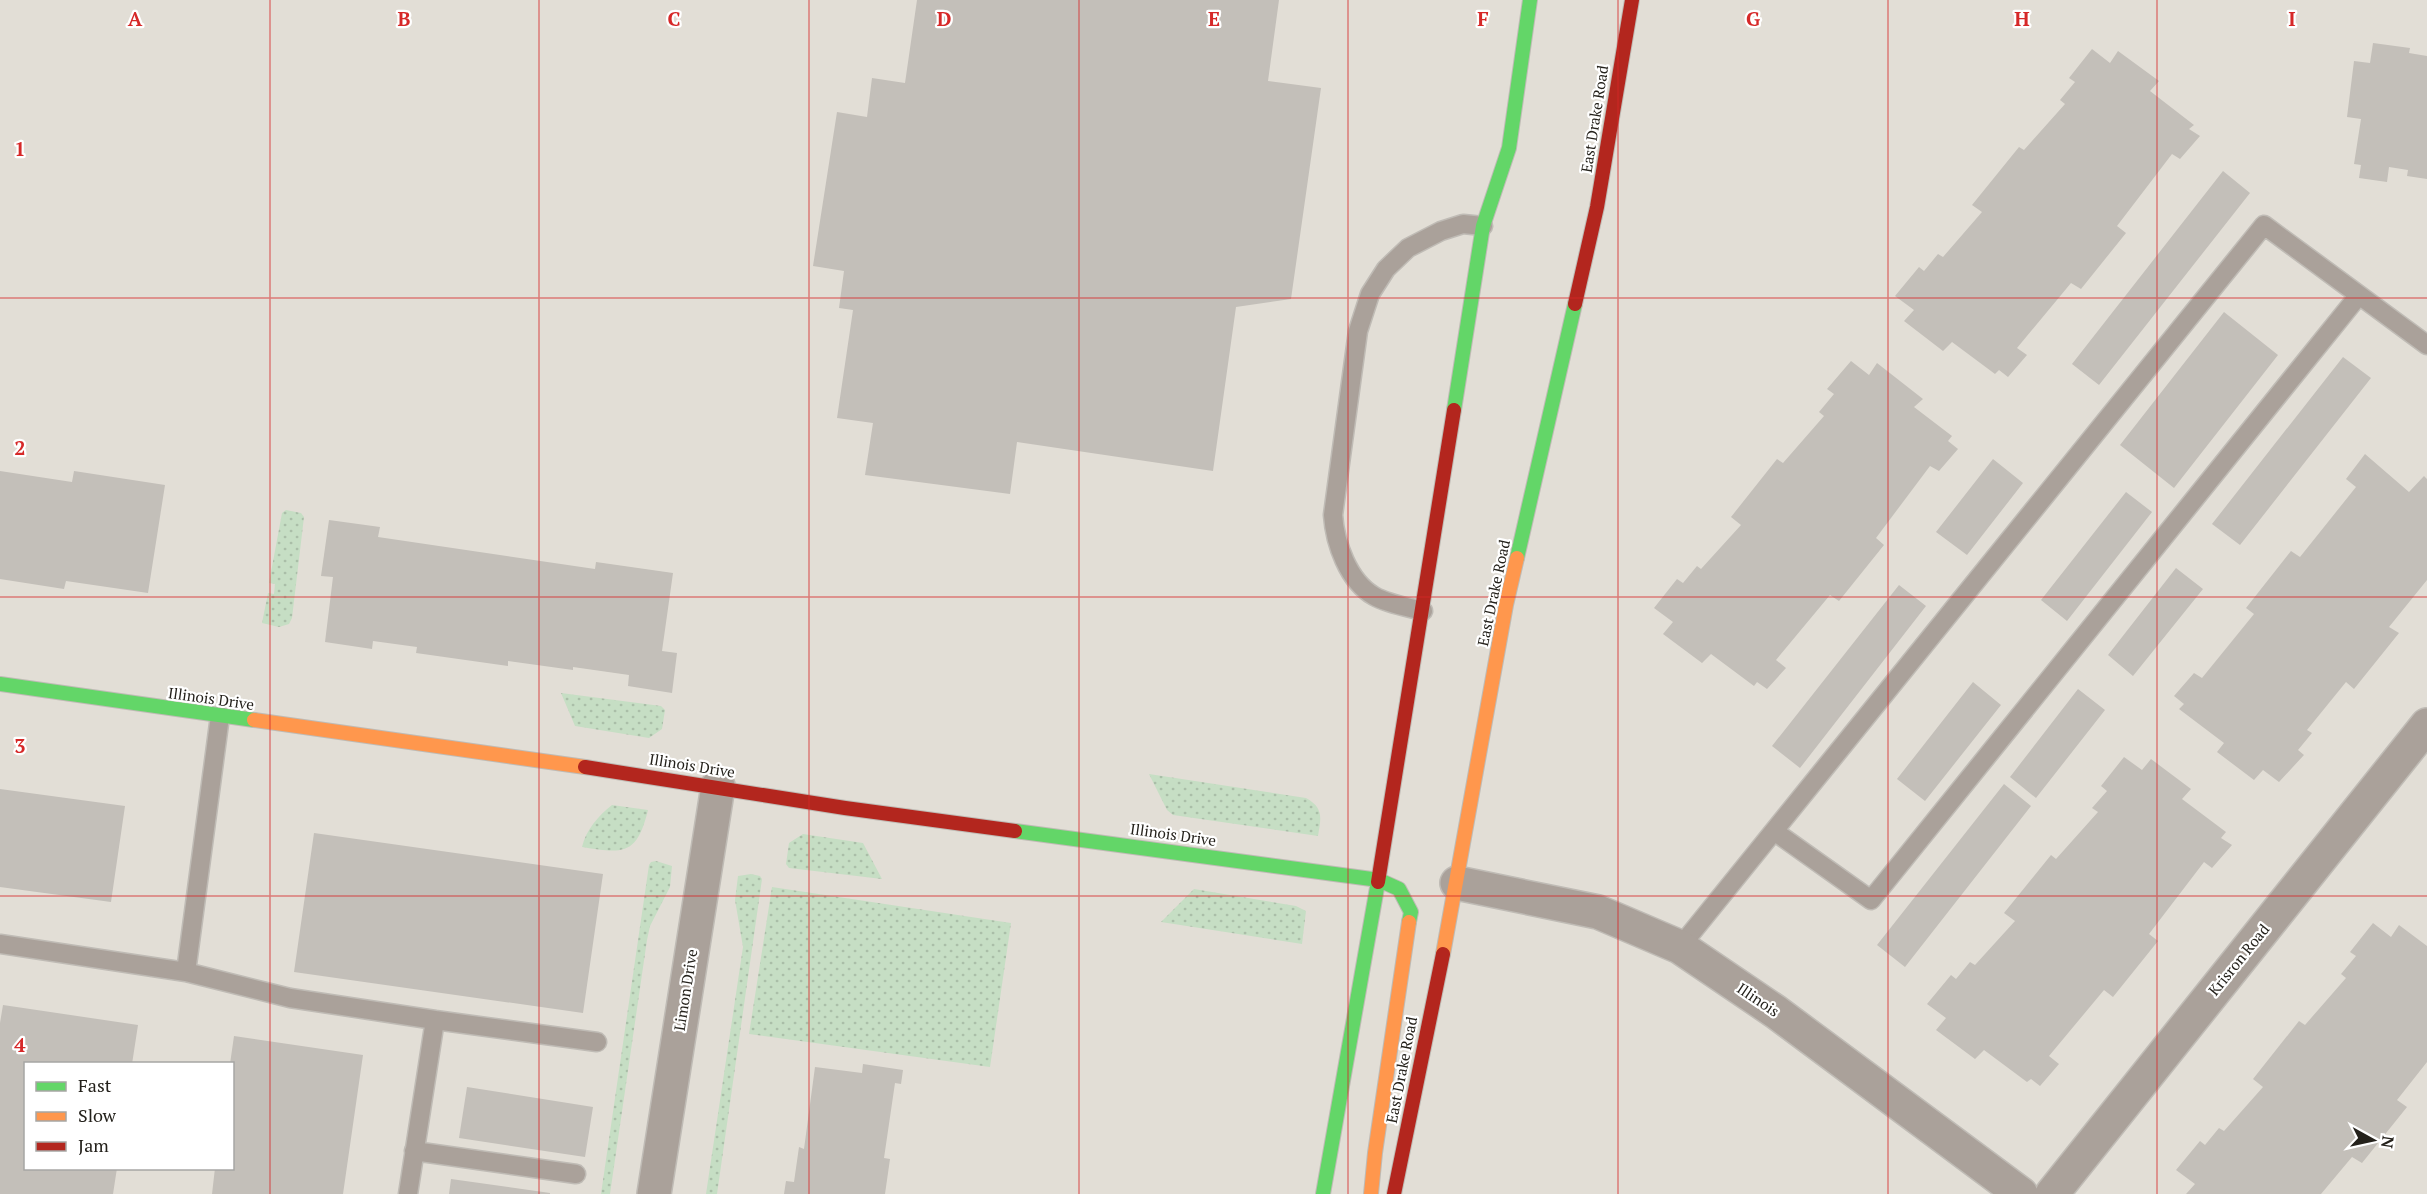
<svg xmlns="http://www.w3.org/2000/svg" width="2427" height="1194" font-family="'PT Serif',serif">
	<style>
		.grass { fill: url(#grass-dots) }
		.building { fill: #c3bfb9 }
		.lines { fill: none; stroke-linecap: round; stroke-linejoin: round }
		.lane-casing { stroke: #bfbbb5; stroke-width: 21 }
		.street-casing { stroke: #bfbbb5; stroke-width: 36 }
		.fast-casing { stroke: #bfbbb5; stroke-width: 16 }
		.slow-casing { stroke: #bfbbb5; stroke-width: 16 }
		.jam-casing { stroke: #bfbbb5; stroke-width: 16 }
		.lane { stroke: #aaa19a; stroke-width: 18 }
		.street { stroke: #aaa19a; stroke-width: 33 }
		.fast { stroke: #63d668; stroke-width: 14 }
		.slow { stroke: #ff974d; stroke-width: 14 }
		.jam { stroke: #b3261e; stroke-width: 14 }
		.grid { fill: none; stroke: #d62828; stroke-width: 1.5; stroke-opacity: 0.55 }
		.labels { text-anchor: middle; stroke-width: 4.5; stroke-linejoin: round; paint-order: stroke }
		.street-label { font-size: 15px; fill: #24211b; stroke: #fff }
		.grid-label { font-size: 20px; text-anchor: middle; font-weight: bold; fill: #d62828; stroke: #fff; stroke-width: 4.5; stroke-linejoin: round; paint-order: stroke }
	</style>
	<defs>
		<pattern id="grass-dots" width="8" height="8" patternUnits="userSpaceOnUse" patternTransform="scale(1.5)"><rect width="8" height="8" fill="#c6dec4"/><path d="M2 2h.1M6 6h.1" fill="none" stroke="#aabea8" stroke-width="1.8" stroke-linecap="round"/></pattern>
	</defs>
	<rect width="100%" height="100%" fill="#e2ded6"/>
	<!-- grass -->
	<path class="grass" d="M286,510L301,513L304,517L292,618L289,624L279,627L262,623L268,593L274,594L275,584L269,583L282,513Z
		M561,693L661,706L665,710L662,729L649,738L575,726Z
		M1149,774L1306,798C1324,808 1321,818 1318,836L1173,815L1167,810Z
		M612,805L648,810C637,855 624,854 582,847C586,830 598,816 612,805Z
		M803,834L863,843L882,879L789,868L786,864L789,843Z
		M656,861L672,866L670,887L650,926L647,940L610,1194H601L649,865L651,862Z
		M751,874L760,876L762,879L717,1194H706L743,947L735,900L738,876Z
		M772,887L1011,923L990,1067L749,1034Z
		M1194,889L1296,906L1306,911L1302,944L1161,922Z"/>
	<!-- building -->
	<path class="building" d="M917,0H1279L1268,81L1321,88L1291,299L1236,307L1213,471L1017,442L1010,494L865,475L873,423L837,418L853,310L839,308L844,271L813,266L837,112L867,117L872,78L905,83Z
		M2373,43L2410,48L2409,53L2427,56V179L2407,176L2408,170L2389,167L2387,182L2359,178L2361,165L2354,164L2361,119L2347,117L2354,61L2370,63Z
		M2092,49L2110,63L2118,51L2159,81L2150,91L2194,125L2189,129L2200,136L2180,159L2172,154L2117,226L2126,233L2081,289L2071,283L2017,348L2027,355L2008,377L1999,370L1995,374L1952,342L1943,351L1904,321L1914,310L1895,296L1919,267L1924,271L1938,254L1943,257L1982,212L1972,205L2019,147L2024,150L2065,104L2060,100L2075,82L2069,78Z
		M2223,171L2250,193L2099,385L2072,364Z
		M2224,312L2278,355L2174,488L2120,445Z
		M2343,357L2371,378L2240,545L2212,524Z
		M1851,361L1869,375L1877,363L1923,399L1914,407L1952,436L1948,441L1958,449L1939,471L1930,466L1876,538L1884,545L1839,601L1830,595L1776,660L1786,668L1767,689L1757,682L1754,686L1711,654L1702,663L1663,634L1673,622L1654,608L1677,579L1683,583L1697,566L1701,569L1741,525L1731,517L1777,459L1783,463L1824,416L1819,412L1834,394L1827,389Z
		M2365,454L2409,492L2424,476L2427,479V580L2389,627L2399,633L2354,689L2346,682L2307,730L2312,733L2298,750L2304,755L2279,782L2263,770L2254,780L2217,752L2224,743L2179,709L2184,704L2174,696L2194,673L2202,678L2254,614L2246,608L2291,551L2300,557L2356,487L2346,479Z
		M1993,459L2023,483L1967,555L1936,532Z
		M0,471L72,482L74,471L165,485L148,593L66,581L64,589L0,579Z
		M2126,492L2152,512L2067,621L2041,600Z
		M329,520L380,527L378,537L595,569L596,562L673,573L662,651L677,653L672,693L628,686L629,675L573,667V670L508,661V666L416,653L417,647L373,641L372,649L325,642L333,577L321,576Z
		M2176,568L2203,589L2133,676L2108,655Z
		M1899,585L1926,606L1800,768L1772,746Z
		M1973,682L2001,705L1925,801L1897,779Z
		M2078,689L2105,710L2036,798L2010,777Z
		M2124,757L2142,770L2151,759L2191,789L2182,799L2226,832L2221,838L2232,845L2212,868L2204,862L2149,934L2158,941L2113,997L2104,990L2049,1056L2059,1064L2040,1086L2031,1079L2027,1082L1984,1050L1975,1059L1936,1030L1946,1018L1927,1004L1951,975L1956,979L1970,962L1975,965L2015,921L2004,913L2051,855L2056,859L2098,812L2092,808L2107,791L2101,786Z
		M2004,784L2031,806L1905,967L1877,945Z
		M0,789L125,806L111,902L0,887Z
		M314,833L603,874L583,1013L294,972Z
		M2373,923L2391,937L2399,925L2427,946V1062L2397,1100L2407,1107L2362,1163L2352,1157L2321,1194H2186L2195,1184L2176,1170L2200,1141L2205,1145L2219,1128L2224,1131L2263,1087L2253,1079L2299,1021L2305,1025L2346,978L2341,974L2356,956L2350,952Z
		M3,1005L138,1025L132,1064H26V1168H117L113,1194H0V1023Z
		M234,1036L363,1055L343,1194H212L215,1168H232V1064H230Z
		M863,1064L903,1070L901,1084L895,1083L884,1158L890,1159L885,1194H784L786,1181L794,1182L799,1147L804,1149L815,1067L862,1073Z
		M467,1087L593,1107L585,1157L459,1138Z
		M451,1179L550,1193V1194H449Z"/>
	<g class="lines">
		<defs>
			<path id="lane" d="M1423,611C1407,607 1388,604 1374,596C1348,581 1335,543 1333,515L1358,331L1370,294L1386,269L1408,248L1441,231L1463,224L1483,226
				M1774,831L1871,900L2359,295
				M0,944L186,972L220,716
				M1680,947L2264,225L2427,345
				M186,972L290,998L435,1020L408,1194
				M435,1020L597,1042
				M414,1151L576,1174"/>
			<path id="street" d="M1457,883L1598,912L1680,947L1776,1012L2021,1194
				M654,1194L718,786
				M2052,1194L2427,725"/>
			<path id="fast" d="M1454,410L1483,226L1509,148L1530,0
				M1517,558L1575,304
				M0,684L254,720
				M1015,831L1379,880L1399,889L1411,912L1409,922
				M1323,1194L1378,882"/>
			<path id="slow" d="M254,720L585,767
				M1443,954L1506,605L1517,558
				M1371,1194L1375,1153L1409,922"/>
			<path id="jam" d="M1575,304L1597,207L1632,0
				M585,767L845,808L1015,831
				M1378,882L1454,410
				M1394,1194L1443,954"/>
		</defs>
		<!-- lane casing -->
		<use href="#lane" class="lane-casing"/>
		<!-- street casing -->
		<use href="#street" class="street-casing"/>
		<!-- fast casing -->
		<use href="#fast" class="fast-casing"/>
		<!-- slow casing -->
		<use href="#slow" class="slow-casing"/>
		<!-- jam casing -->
		<use href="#jam" class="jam-casing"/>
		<!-- lane -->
		<use href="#lane" class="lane"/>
		<!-- street -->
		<use href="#street" class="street"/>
		<!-- fast -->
		<use href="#fast" class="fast"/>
		<!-- slow -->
		<use href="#slow" class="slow"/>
		<!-- jam -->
		<use href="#jam" class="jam"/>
	</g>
	<!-- grid -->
	<path class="grid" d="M270,0V1194M539,0V1194M809,0V1194M1079,0V1194M1348,0V1194M1618,0V1194M1888,0V1194M2157,0V1194M0,298H2427M0,597H2427M0,896H2427"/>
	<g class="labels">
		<!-- street labels -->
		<g class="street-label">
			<text transform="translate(1595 119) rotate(-81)" y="5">East Drake Road</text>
			<text transform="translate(1494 593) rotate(-78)" y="5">East Drake Road</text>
			<text transform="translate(211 699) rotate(8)" y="5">Illinois Drive</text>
			<text transform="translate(692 766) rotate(9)" y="5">Illinois Drive</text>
			<text transform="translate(1173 835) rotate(8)" y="5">Illinois Drive</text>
			<text transform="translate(2239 960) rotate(-51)" y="5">Krisron Road</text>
			<text transform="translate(686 990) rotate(-81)" y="5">Limon Drive</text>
			<text transform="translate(1758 1000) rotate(34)" y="5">Illinois</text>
			<text transform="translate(1402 1070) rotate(-79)" y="5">East Drake Road</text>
		</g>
	</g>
	<g class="grid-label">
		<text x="135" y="26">A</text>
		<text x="404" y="26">B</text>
		<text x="674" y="26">C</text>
		<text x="944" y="26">D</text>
		<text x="1214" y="26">E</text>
		<text x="1483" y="26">F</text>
		<text x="1753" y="26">G</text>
		<text x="2022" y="26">H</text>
		<text x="2292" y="26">I</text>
		<text x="20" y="156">1</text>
		<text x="20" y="455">2</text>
		<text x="20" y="753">3</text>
		<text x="20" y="1052">4</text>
	</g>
	<!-- legend -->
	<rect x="24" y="1062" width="210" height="108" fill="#ffffff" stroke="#a7a6a4" stroke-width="1.5"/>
	<rect x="36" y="1082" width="30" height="9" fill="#63d668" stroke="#a7a6a4" stroke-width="1.5"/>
	<text x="78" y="1092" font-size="18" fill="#24211b">Fast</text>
	<rect x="36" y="1112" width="30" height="9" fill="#ff974d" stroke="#a7a6a4" stroke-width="1.5"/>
	<text x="78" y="1122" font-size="18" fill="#24211b">Slow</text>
	<rect x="36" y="1142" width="30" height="9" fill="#b3261e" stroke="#a7a6a4" stroke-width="1.5"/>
	<text x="78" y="1152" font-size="18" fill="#24211b">Jam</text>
	<!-- north arrow -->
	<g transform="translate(2373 1140) rotate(98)" stroke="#ffffff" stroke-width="4.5" paint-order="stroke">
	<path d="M0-4.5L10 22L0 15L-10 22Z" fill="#24211b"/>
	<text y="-9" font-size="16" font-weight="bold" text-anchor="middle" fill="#24211b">N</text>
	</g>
</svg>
